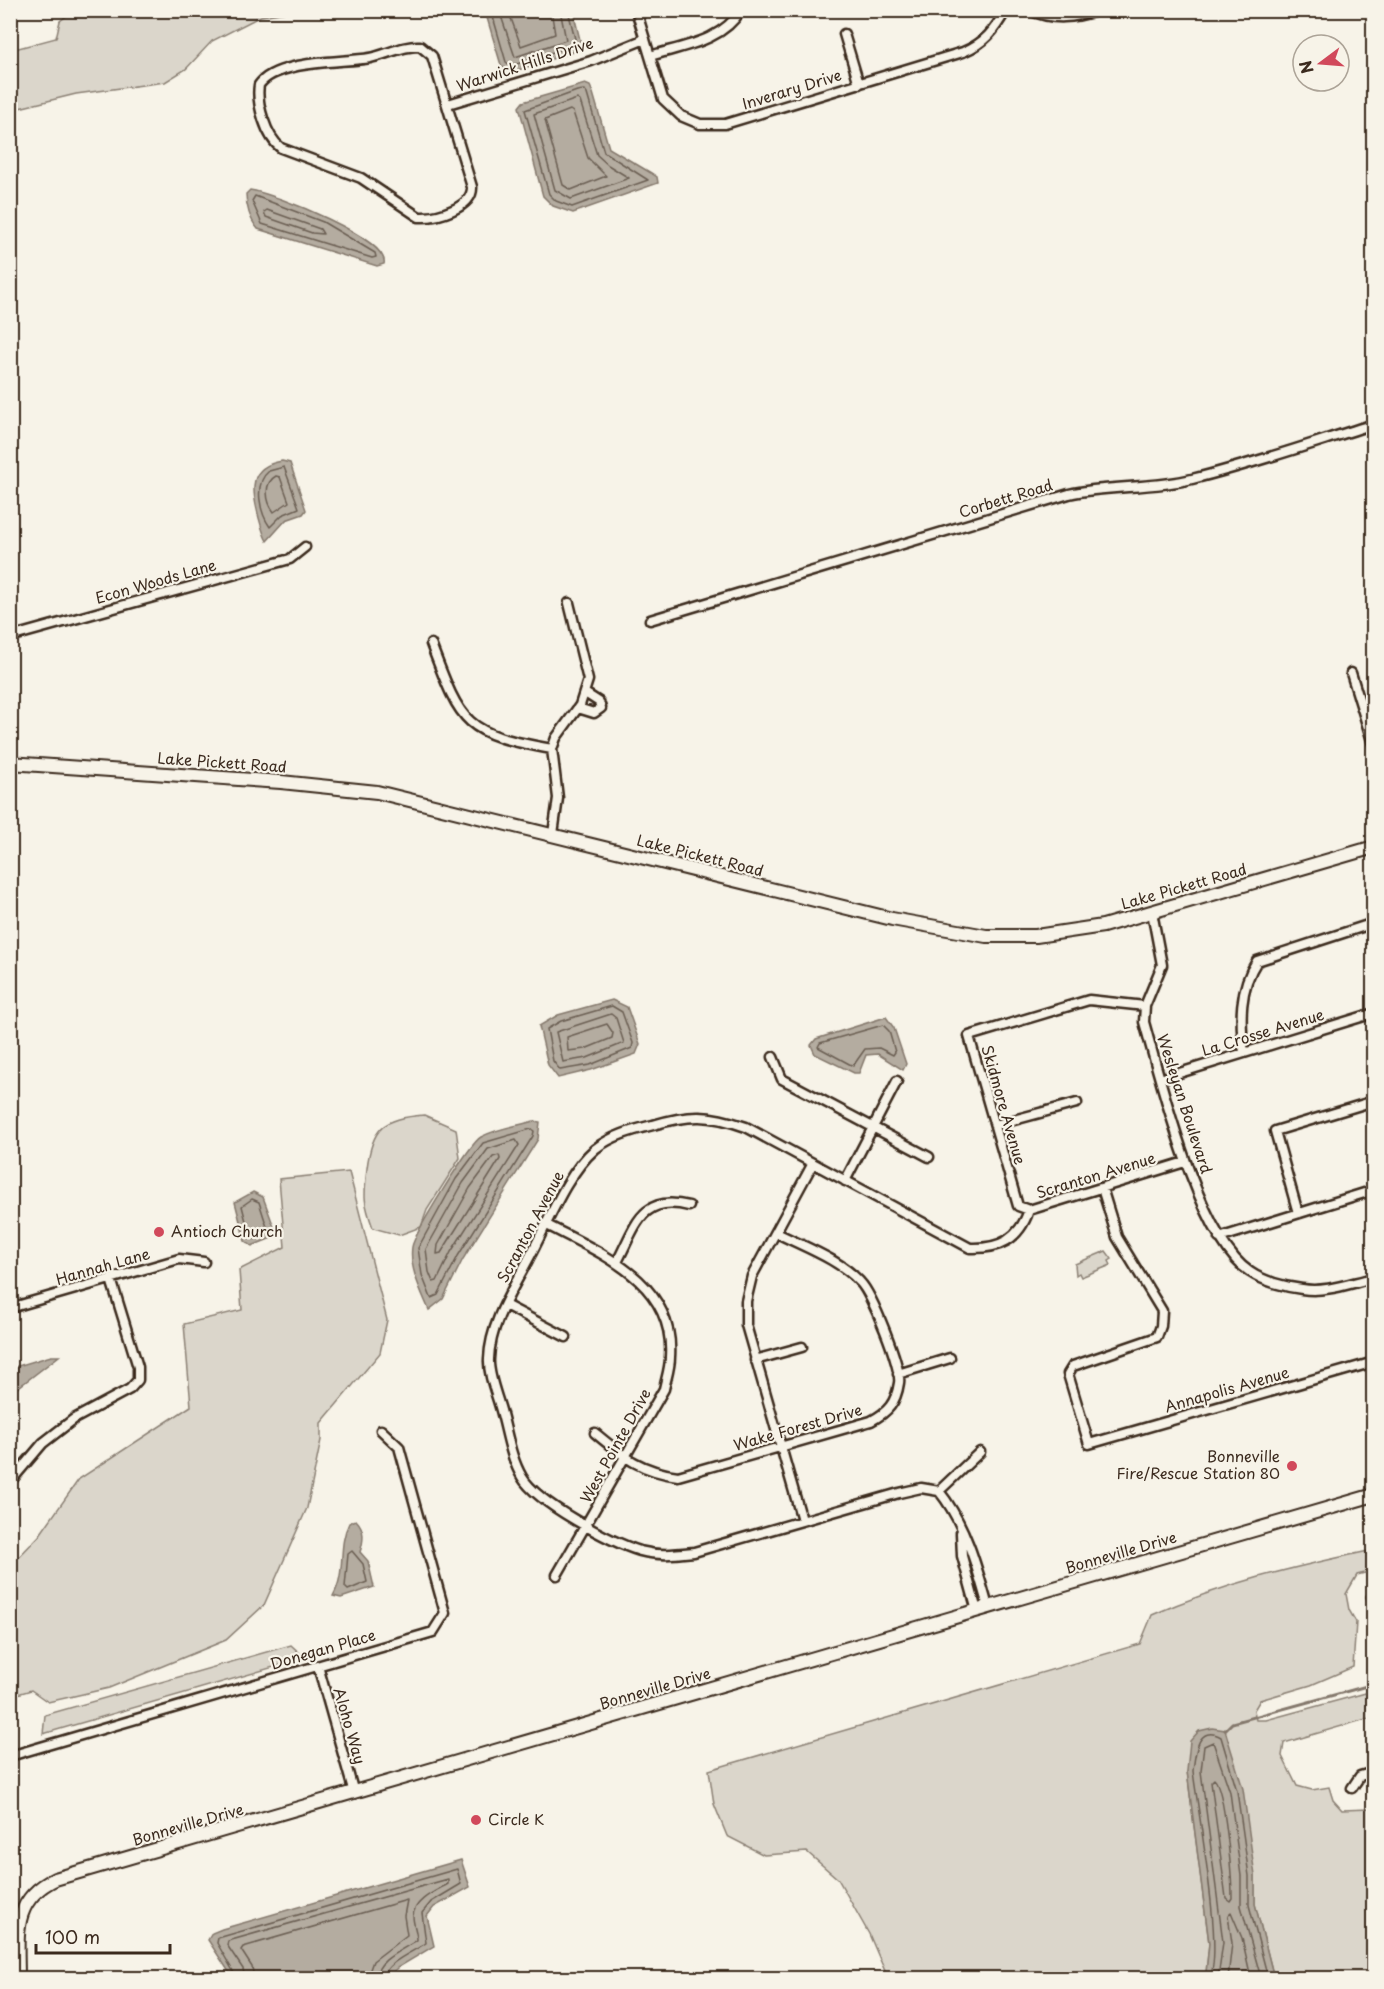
<svg xmlns="http://www.w3.org/2000/svg" width="1384" height="1989" font-family="'Playpen Sans',sans-serif">
	<style>
		.green { fill: #dbd6cb; stroke: #8b8074; stroke-width: 1.5 }
		.water { fill: #b4aca0; stroke: #84786c; stroke-width: 1.5 }
		.lines { fill: none; stroke-linecap: round; stroke-linejoin: round }
		.shore { stroke: #6b5e52; stroke-width: 1.5 }
		.stream { stroke: #84786c; stroke-width: 3 }
		.street-casing { stroke: #3b2a1e; stroke-width: 13 }
		.secondary-casing { stroke: #3b2a1e; stroke-width: 16 }
		.street { stroke: #f7f3e8; stroke-width: 8 }
		.secondary { stroke: #f7f3e8; stroke-width: 12 }
		.poi-dot { fill: #d1495b; stroke: #f7f3e8; stroke-width: 2 }
		.labels { text-anchor: middle; stroke-width: 4.5; stroke-linejoin: round; paint-order: stroke }
		.street-label { font-size: 15px; fill: #3b2a1e; stroke: #f7f3e8 }
		.poi-label { font-size: 15px; fill: #3b2a1e; stroke: #f7f3e8; text-anchor: start }
	</style>
	<rect width="100%" height="100%" fill="#f7f3e8"/>
	<filter id="ink" filterUnits="userSpaceOnUse"><feTurbulence type="fractalNoise" baseFrequency=".0167" numOctaves="2"/><feDisplacementMap in="SourceGraphic" scale="12" xChannelSelector="R" yChannelSelector="G"/><feConvolveMatrix kernelMatrix="1 2 1 2 8 2 1 2 1" color-interpolation-filters="sRGB"/></filter>
	<g filter="url(#ink)">
		<!-- green -->
		<path class="green" d="M73,11V10L293,11L261,16L212,41L186,69L165,82L76,94L11,110V50L56,38L60,21Z
			M424,1115L456,1129L460,1158L427,1210L421,1227L399,1235L373,1228C363,1200 364,1197 367,1168C372,1128 383,1118 424,1115Z
			M349,1172L387,1320L380,1353L321,1423V1440L307,1508L264,1605L226,1640L109,1688L48,1702L31,1690L11,1696V1565L39,1536L79,1479L191,1406L184,1324L242,1310L239,1270L285,1247L279,1179Z
			M1106,1251L1112,1259L1109,1261L1111,1265L1081,1277L1079,1273L1076,1275L1075,1264Z
			M1373,1550V1571L1357,1575L1346,1594L1349,1610L1356,1622L1353,1667L1311,1685L1260,1700L1254,1710L1256,1720H1266L1373,1691V1717L1284,1743L1282,1756L1297,1786L1312,1790L1329,1787L1333,1800L1342,1810L1370,1809L1373,1811V1978H1274L1255,1904V1875L1187,1771L1209,1943L1206,1973L1198,1978H888L869,1934L838,1879L807,1852L764,1855L727,1836L714,1804L709,1770L1140,1644L1152,1615C1227,1582 1294,1567 1373,1550Z
			M291,1645L305,1658L43,1734L45,1715Z"/>
		<!-- water -->
		<path class="water" d="M485,11H573L581,44L573,52L509,73L501,65Z
			M585,84L590,86L593,93L609,148L651,173L657,177L658,183L573,213L553,206L543,196L519,107L523,102Z
			M250,190C273,193 390,239 384,264L377,266L258,229C250,220 246,206 246,194Z
			M282,461L290,463L306,510L303,514L286,520L267,541C263,534 261,525 259,518C252,490 247,467 282,461Z
			M612,1000L627,1007L640,1044L636,1054L591,1070L558,1078L548,1065L539,1026L558,1015Z
			M886,1017L894,1028L906,1064L903,1070L878,1054L866,1055L859,1073H854L815,1054L811,1045L816,1039Z
			M534,1121L540,1122L538,1139L463,1259L443,1299L429,1310C421,1291 409,1268 412,1247C414,1234 470,1143 481,1137C497,1128 517,1126 534,1121Z
			M253,1192L263,1197L274,1227L272,1238L252,1246L245,1241L235,1202Z
			M51,1356H59L11,1393V1368Z
			M356,1520C365,1529 364,1540 360,1552L368,1561L374,1587L341,1598L333,1596C347,1571 337,1547 349,1523Z
			M1212,1728L1225,1730L1243,1789L1255,1876V1904L1274,1978H1198L1206,1973L1209,1943L1187,1771L1190,1741L1199,1731Z
			M461,1860L470,1887L434,1907L427,1916L434,1946L397,1968L387,1978H233L208,1940L212,1933L222,1929Z"/>
		<g class="lines">
			<!-- shore -->
			<path class="shore" d="M491,10L506,62L511,66L574,45L575,39L568,10
				M499,10L515,57L566,40L560,10
				M508,10L521,46L555,34L551,10
				M577,91L584,90L587,94L604,152L648,180L572,207L556,201L549,194L525,110Z
				M577,99L580,101L597,155L608,165L629,178L571,199L555,190L534,114Z
				M570,110L573,112L588,158L606,176L571,190L563,185L545,120Z
				M255,196L323,222L375,253L376,257L372,258L262,224L252,201Z
				M267,210L320,229L323,234L312,233L266,217L264,212Z
				M284,467L299,508L282,515L270,527C260,513 253,484 269,471Z
				M276,476L280,477L289,502L274,512C266,502 263,483 276,476Z
				M612,1006L622,1012L633,1043L632,1048L590,1065L560,1070L553,1061L547,1029L561,1021Z
				M611,1014L616,1018L624,1043L587,1058L563,1062L556,1032Z
				M607,1024L613,1033L612,1038L585,1049L568,1051L567,1037Z
				M883,1025L889,1031L895,1052L893,1055L879,1048L865,1049L853,1066L818,1047L820,1043Z
				M531,1129L534,1131L533,1136L458,1256L438,1295L431,1298L422,1275L418,1248L456,1179L483,1143Z
				M516,1140L519,1145L451,1252L437,1281L433,1282L429,1272L426,1249L463,1183L488,1149Z
				M499,1155L500,1159L441,1253L437,1254L438,1245L470,1188L493,1157Z
				M252,1199L259,1202L267,1227L266,1235L254,1239L250,1237L242,1206Z
				M352,1551L363,1564L367,1582L348,1590L345,1587L348,1554Z
				M1214,1779C1225,1788 1232,1879 1232,1898L1230,1901L1226,1898L1211,1782Z
				M237,1978L217,1943L218,1938L457,1869L461,1884L431,1902L422,1913L426,1943C413,1952 386,1962 383,1978
				M245,1978L243,1969L227,1945L228,1941L448,1879V1884C436,1891 414,1900 413,1916C413,1924 417,1932 417,1940C403,1950 377,1959 376,1978
				M254,1978L252,1967L241,1950L243,1947L407,1900L404,1916L407,1935L373,1961L367,1978
				M1209,1978C1225,1956 1197,1806 1193,1771C1195,1754 1197,1724 1221,1737L1237,1791L1249,1876V1905L1268,1978
				M1218,1978L1223,1942L1201,1771L1204,1746L1213,1742L1230,1792L1241,1876V1906L1261,1978
				M1228,1978L1232,1943L1228,1915L1231,1912L1242,1938L1251,1978"/>
			<!-- stream -->
			<path class="stream" d="M1225,1730L1232,1723L1374,1684"/>
			<defs>
				<path id="street" d="M636,10L663,99L681,116L700,124H725L963,52C985,43 994,31 1006,10
					M1029,10C1054,21 1074,18 1100,10
					M844,34L859,84
					M420,46L432,56L472,187C473,208 436,218 419,217L361,178L281,148C266,137 256,103 259,85C276,60 341,63 370,58C386,55 403,45 420,46Z
					M650,56C682,46 722,42 741,10
					M448,104L591,61L645,39
					M650,620L1069,494C1109,485 1152,489 1192,479C1253,464 1313,443 1374,424
					M10,637L290,559L305,547
					M431,644C462,726 464,733 552,749
					M1351,673L1374,747
					M578,708L594,713L601,708L599,702L585,693
					M553,834L558,798L552,749L556,738L580,705L588,680L569,603
					M1152,912L1162,965L1145,1006L1144,1022C1161,1082 1199,1239 1250,1272C1263,1281 1285,1287 1302,1289C1326,1293 1350,1283 1374,1278
					M1244,1053C1240,1021 1239,988 1257,961L1374,923
					M773,1057L782,1079L929,1157
					M1160,1079L1374,1013
					M995,1125L1077,1103
					M845,1181L897,1081
					M1102,1188L1117,1237L1162,1311L1161,1326L1157,1337L1073,1366L1068,1374L1089,1444L1374,1362
					M1029,1210L1018,1206L969,1036L1089,1000L1145,1006
					M1029,1210L1185,1162
					M1298,1213L1275,1131L1374,1101
					M547,1225C602,1254 675,1282 670,1357C670,1368 666,1379 664,1389L557,1575
					M1219,1238L1374,1190
					M617,1262C636,1226 641,1194 689,1206
					M505,1305L566,1337
					M10,1308L179,1259L204,1262
					M755,1360L802,1347
					M898,1374L950,1358
					M595,1433C624,1457 640,1471 678,1476L871,1421C888,1412 896,1403 899,1383C902,1368 872,1294 860,1282C839,1259 804,1247 777,1233
					M10,1482L43,1443L74,1419L130,1389L138,1380V1367L111,1279
					M939,1491L980,1452
					M802,1520L746,1325V1301L752,1276L812,1165
					M961,1533L962,1556L977,1611
					M1372,1597H1374
					M988,1607C977,1567 965,1523 939,1491L921,1488L899,1493L694,1552C675,1554 659,1556 640,1551C611,1542 537,1503 522,1477C510,1457 507,1430 500,1407C496,1393 488,1374 489,1359C490,1323 513,1289 529,1258C547,1225 566,1174 595,1149C611,1136 633,1130 653,1125C690,1114 709,1114 746,1127L970,1248C999,1249 1019,1240 1029,1210
					M318,1666L354,1793
					M10,1756L433,1632L445,1613L399,1447L381,1430
					M1352,1788L1360,1776L1374,1772"/>
				<path id="secondary" d="M10,763L281,782L377,792L892,919L986,936H1036L1103,926L1374,847
					M18,1978C18,1936 11,1900 55,1879L1374,1495"/>
			</defs>
			<!-- street casing -->
			<use href="#street" class="street-casing"/>
			<!-- secondary casing -->
			<use href="#secondary" class="secondary-casing"/>
			<!-- street -->
			<use href="#street" class="street"/>
			<!-- secondary -->
			<use href="#secondary" class="secondary"/>
		</g>
	</g>
	<!-- markers -->
	<g class="poi-dot">
		<circle cx="159" cy="1232" r="6"/>
		<circle cx="1292" cy="1466" r="6"/>
		<circle cx="476" cy="1820" r="6"/>
	</g>
	<g class="labels">
		<!-- street labels -->
		<g class="street-label">
			<text transform="translate(525 65) rotate(-18)" y="5">Warwick Hills Drive</text>
			<text transform="translate(792 90) rotate(-17)" y="5">Inverary Drive</text>
			<text transform="translate(1006 499) rotate(-17)" y="5">Corbett Road</text>
			<text transform="translate(156 582) rotate(-16)" y="5">Econ Woods Lane</text>
			<text transform="translate(222 763) rotate(4)" y="5">Lake Pickett Road</text>
			<text transform="translate(700 856) rotate(14)" y="5">Lake Pickett Road</text>
			<text transform="translate(1184 887) rotate(-16)" y="5">Lake Pickett Road</text>
			<text transform="translate(1263 1033) rotate(-17)" y="5">La Crosse Avenue</text>
			<text transform="translate(1184 1104) rotate(72)" y="5">Wesleyan Boulevard</text>
			<text transform="translate(1003 1105) rotate(74)" y="5">Skidmore Avenue</text>
			<text transform="translate(1096 1176) rotate(-17)" y="5">Scranton Avenue</text>
			<text transform="translate(531 1227) rotate(-62)" y="5">Scranton Avenue</text>
			<text transform="translate(103 1267) rotate(-16)" y="5">Hannah Lane</text>
			<text transform="translate(1227 1390) rotate(-16)" y="5">Annapolis Avenue</text>
			<text transform="translate(798 1428) rotate(-16)" y="5">Wake Forest Drive</text>
			<text transform="translate(616 1446) rotate(-61)" y="5">West Pointe Drive</text>
			<text transform="translate(1121 1553) rotate(-16)" y="5">Bonneville Drive</text>
			<text transform="translate(323 1650) rotate(-16)" y="5">Donegan Place</text>
			<text transform="translate(655 1689) rotate(-16)" y="5">Bonneville Drive</text>
			<text transform="translate(349 1726) rotate(74)" y="5">Aloho Way</text>
			<text transform="translate(188 1825) rotate(-16)" y="5">Bonneville Drive</text>
		</g>
		<!-- poi labels -->
		<g class="poi-label">
			<text x="171" y="1237">Antioch Church</text>
			<text x="1280" y="1462" text-anchor="end">Bonneville<tspan x="1280" dy="17">Fire/Rescue Station 80</tspan></text>
			<text x="488" y="1825">Circle K</text>
		</g>
	</g>
	<!-- margin -->
	<rect width="1384" height="1989" fill="none" stroke="#f7f3e8" stroke-width="36"/>
	<rect x="18" y="18" width="1348" height="1953" fill="none" stroke="#3b2a1e" stroke-width="2" filter="url(#ink)"/>
	<!-- north arrow -->
	<g transform="translate(1321 63) rotate(254)"><circle r="28" fill="#f7f3e8" stroke="#aca397" stroke-width="1.5"/>
	<path d="M0-4.5L10 22L0 15L-10 22Z" fill="#d1495b"/>
	<text y="-9" font-size="16" font-weight="bold" text-anchor="middle" fill="#3b2a1e">N</text>
	</g>
	<!-- scale -->
	<path d="M36 1944v9h134v-9" fill="none" stroke="#3b2a1e" stroke-width="3"/>
	<text x="45" y="1944" font-size="18" fill="#3b2a1e" stroke="#f7f3e8" stroke-width="4.5" paint-order="stroke">100 m</text>
</svg>
